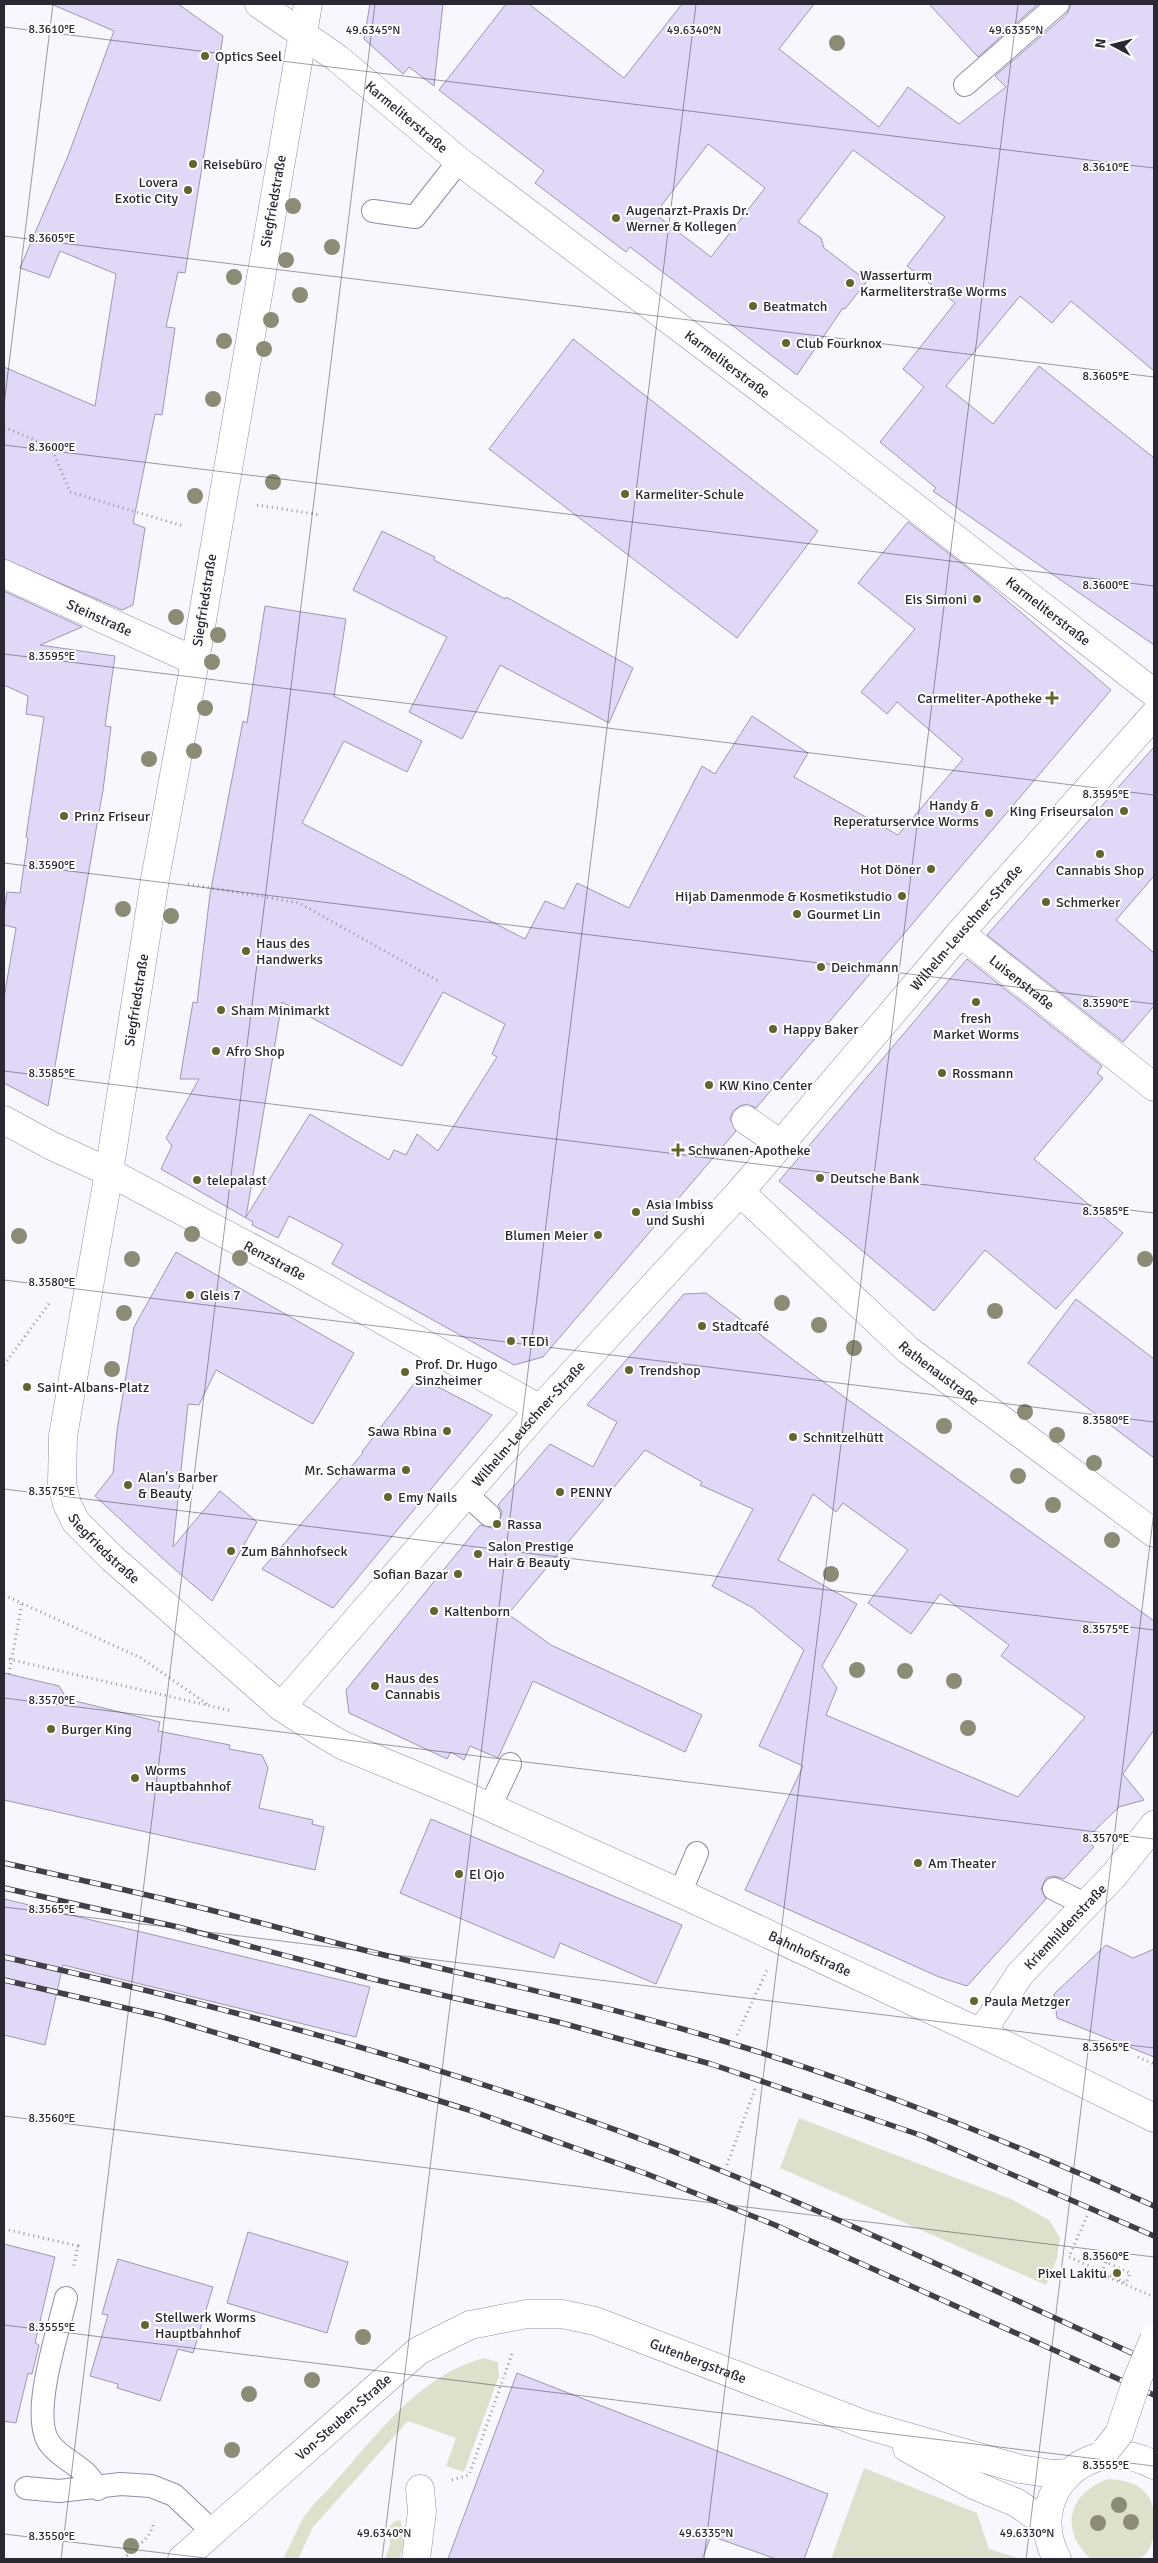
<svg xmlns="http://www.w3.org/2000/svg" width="1158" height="2563" font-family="Signika,sans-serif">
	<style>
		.green { fill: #dfe0cb }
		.building { fill: #e1d8f8; stroke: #9e96b3; fill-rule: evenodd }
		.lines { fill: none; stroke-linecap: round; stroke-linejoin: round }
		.lane-casing { stroke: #948ca9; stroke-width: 24 }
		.street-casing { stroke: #948ca9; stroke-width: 29 }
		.secondary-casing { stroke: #948ca9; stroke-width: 29 }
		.path { stroke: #99969f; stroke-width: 3; stroke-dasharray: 1 4; stroke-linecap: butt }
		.lane { stroke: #fff; stroke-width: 22 }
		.street { stroke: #fff; stroke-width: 28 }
		.secondary { stroke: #fff; stroke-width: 28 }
		.rail-casing { stroke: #423f4a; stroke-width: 5.5 }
		.rail { stroke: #fff; stroke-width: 4; stroke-dasharray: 11; stroke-linecap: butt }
		.secondary-bridge-casing { stroke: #948ca9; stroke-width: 29; stroke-linecap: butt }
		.secondary-bridge { stroke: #fff; stroke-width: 28 }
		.tree { fill: #8b8b76 }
		.ticks { fill: none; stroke: #2b2733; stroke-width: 1; stroke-opacity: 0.45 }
		.poi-dot { fill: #646431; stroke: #fff; stroke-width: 2 }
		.labels { text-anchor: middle; stroke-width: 4; stroke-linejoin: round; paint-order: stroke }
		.poi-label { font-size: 14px; fill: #2b2733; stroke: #fff; text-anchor: start }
		.street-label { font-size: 14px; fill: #2b2733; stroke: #fff }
		.ticks-label { font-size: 12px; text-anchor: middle; fill: #2b2733; stroke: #fff; stroke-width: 4; stroke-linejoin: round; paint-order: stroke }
	</style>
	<rect width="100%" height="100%" fill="#f8f7fd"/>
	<!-- green -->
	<path class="green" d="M799,2118L1011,2199L1049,2220L1060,2238L1057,2258L1046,2285L780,2168Z
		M484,2358L498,2362L499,2376L464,2472L446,2466L456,2438L408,2421L313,2527L298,2559H283L303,2518L314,2504C366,2453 409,2378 484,2358Z
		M864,2468L977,2513L989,2549L1020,2559H831Z
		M1108,2479C1124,2480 1140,2483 1149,2497C1158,2512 1158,2552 1138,2559C1128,2563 1102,2559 1091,2559C1059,2531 1068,2493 1108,2479Z
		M400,2520C405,2534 405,2545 399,2559H385L390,2545V2526L395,2521Z"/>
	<!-- building -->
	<path class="building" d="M51,4H178L223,36L185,273L178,272L166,327L175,328L162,415L155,414L133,523L145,528L133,605L122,610L4,559V367L95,406L116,274L60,251L49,278L20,268L68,156L114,31Z
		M370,4H443L434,86L409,67L403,74L364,39Z
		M506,4H529L624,78L682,4H814L779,49L879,127L908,87L959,124L1006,87L995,76L1067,14L1071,4H1154V371L1071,301L1052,323L1020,296L946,386L993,424L1039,366L1154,458V645L933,491L936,488L880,442L924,387L903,369L955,303L907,266L945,217L853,150L798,222L821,238L824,248L867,281L845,309L843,308L797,375L630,247L626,252L535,183L544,171L439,90ZM708,144L765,188L711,257L655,214Z
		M929,4H1038L978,57Z
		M573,339L818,531L737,638L489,449Z
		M908,522L982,579L1111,690L756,1108L747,1104L740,1106L733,1111L730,1119L736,1131L543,1357L514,1365L332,1264L343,1244L289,1216L278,1238L252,1225L253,1222L161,1169L172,1146L166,1138L199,1079H180L193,1002L197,1003L210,894L243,721L247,723L265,606L346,619L334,696L422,741L407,772L344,741L302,823L525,939L545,901L564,909L577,883L629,908L702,766L715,774L752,716L808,753L794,777L898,835L963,759L897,702L887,714L861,692L915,629L858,583ZM443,992L505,1024L492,1054L497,1057L438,1151L417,1134L406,1155L394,1150L389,1160L310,1114L246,1217L282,1002L402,1066Z
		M382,531L435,557L434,560L505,599L506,597L633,668L609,723L500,665L462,739L409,712L447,637L353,590Z
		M4,591L82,627L40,645L115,656L105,726L111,727L103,790L48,1106L4,1083V998L16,928L4,925V912L7,892L20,893L28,838L26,837L44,717L26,714L28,696L4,685Z
		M1154,747V876L1116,920L1154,953V1006L1123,1042L987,935Z
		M967,959L1102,1066L1097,1073L1103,1078L1034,1159L1123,1233L1056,1309L985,1250L934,1311L779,1181Z
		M176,1252L354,1353L313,1424L216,1370L199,1405L188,1404L173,1547L220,1491L257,1522L212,1601L171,1566L95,1496L113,1473L117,1431L134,1327Z
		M706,1293L796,1362L1154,1621V1730L1123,1774L1144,1800L1119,1807L1086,1839L1094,1847L1064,1879L1054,1876L1046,1878L1041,1889L1046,1899L967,1986L939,1977L745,1890L803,1766L759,1746L804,1650L753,1608L712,1586L753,1509L700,1485L702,1482L645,1450L508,1614L551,1645L702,1715L685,1752L533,1681L498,1758L470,1746L464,1760L451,1752L447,1759L349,1713L346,1690L480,1525L492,1528L499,1523L502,1512L498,1505L550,1444L593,1467L617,1422L587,1405L684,1294ZM813,1494L836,1512L843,1503L908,1550L868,1603L911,1634L940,1594L1009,1645L1001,1656L1085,1717L1018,1797L826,1715L837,1688L822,1666L857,1604L778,1560Z
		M1076,1299L1154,1359V1458L1028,1363Z
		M419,1377L492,1415L333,1608L262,1569L363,1453L362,1452Z
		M4,1673L59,1686L67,1699L160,1722L158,1731L230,1745L229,1749L262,1755L268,1768L259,1808L313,1820L312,1824L324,1827L315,1870L4,1800Z
		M431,1819L682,1925L656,1984L560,1943L554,1958L400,1893Z
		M4,1899L370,1987L356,2037L63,1965L45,2045L4,2035Z
		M1106,1945L1133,1958L1154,1949V2057L1057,2018L1054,1994Z
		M248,2232L348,2262L327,2333L227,2303Z
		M4,2244L55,2257L35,2343L39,2345L32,2374L28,2373L16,2423L4,2421Z
		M118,2259L213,2287L193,2353L178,2349L160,2401L117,2388L118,2384L90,2376L108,2315L102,2314Z
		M517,2373L828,2494L804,2559H776L711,2536L702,2559H448Z"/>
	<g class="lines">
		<defs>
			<path id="lane" d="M965,85L1058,4
				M373,211L415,217L459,161
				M466,1494L489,1515
				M490,1807L510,1764
				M1054,1889L1085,1904
				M680,1893L697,1853
				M66,2298C58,2332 29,2417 50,2444C59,2456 73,2462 83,2471C89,2475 93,2483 98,2489
				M26,2488L59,2491L121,2484L151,2486L174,2495L213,2532"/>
			<g id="street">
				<path id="s1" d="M259,4L337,58L459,161L840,449L1154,693"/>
				<path id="s2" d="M4,574L195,661"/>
				<path id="s3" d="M960,933L1154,1087"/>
				<path d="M746,1120L781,1144"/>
				<path id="s4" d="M109,1172L306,1277L540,1409"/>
				<path id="s5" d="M740,1192L908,1350L1154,1533"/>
				<path id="s6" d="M281,1707L540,1409L740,1192L960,933L1154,715"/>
				<path d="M416,2559L422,2511L420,2489"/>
			</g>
			<g id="secondary">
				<path id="s7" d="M308,4L195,661L155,879L109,1172L63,1436L62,1484L67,1504L76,1522L112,1558L281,1707L325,1735L342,1745L463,1795L680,1893L981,2033L1154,2118"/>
				<path d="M4,1120L50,1145L109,1172"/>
				<path id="s8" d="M981,2033L1020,1974L1115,1874L1154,1825"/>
				<path d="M907,2448L974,2485L1017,2503L1047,2524"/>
				<path id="s9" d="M182,2559L418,2351L470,2325L527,2314H562L595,2321L866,2425L1020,2469L1053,2474L1068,2473"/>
				<path d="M1057,2559C1022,2494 1090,2429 1154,2465"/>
			</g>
		</defs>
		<!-- lane casing -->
		<use href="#lane" class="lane-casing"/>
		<!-- street casing -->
		<use href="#street" class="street-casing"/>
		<!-- secondary casing -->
		<use href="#secondary" class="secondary-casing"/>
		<!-- path -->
		<path class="path" d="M4,427L51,447L70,492L183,526
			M257,505L321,515
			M188,884L299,903L440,982
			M4,1365L51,1301
			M4,1595L141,1658L207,1704
			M4,1658L232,1711
			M9,1674L22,1603
			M737,2035L767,1970
			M1138,2057L1154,2064
			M727,2165L755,2089
			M1087,2216L1069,2257L1126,2283L1130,2273L1106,2262L1101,2274L1152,2296
			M4,2229L78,2246L73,2269
			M452,2480L469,2475L513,2351
			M123,2559C135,2548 152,2538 154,2521"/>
		<!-- lane -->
		<use href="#lane" class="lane"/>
		<!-- street -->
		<use href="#street" class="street"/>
		<!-- secondary -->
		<use href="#secondary" class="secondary"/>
		<defs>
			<path id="rail" d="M4,1863C63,1876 122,1889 181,1903C247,1918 313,1938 380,1954C493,1981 608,2006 720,2040C869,2085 1012,2143 1154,2206
				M4,1888L178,1927L373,1979L558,2022L711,2064L923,2136L1154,2236
				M4,1957C225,2007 446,2065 659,2146C827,2211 990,2289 1154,2363
				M4,1980L160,2016L346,2072L472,2111L647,2174L775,2225L1154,2395"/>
		</defs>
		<!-- rail casing -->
		<use href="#rail" class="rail-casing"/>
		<!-- rail -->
		<use href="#rail" class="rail"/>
		<defs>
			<path id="secondary-bridge" d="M1106,2450L1119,2434L1137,2380L1154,2339"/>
		</defs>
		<!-- secondary-bridge casing -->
		<use href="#secondary-bridge" class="secondary-bridge-casing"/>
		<!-- secondary-bridge -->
		<use href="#secondary-bridge" class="secondary-bridge"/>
	</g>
	<!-- trees -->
	<g class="tree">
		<circle cx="837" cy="43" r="8"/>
		<circle cx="293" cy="206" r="8"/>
		<circle cx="332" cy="247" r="8"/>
		<circle cx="286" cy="260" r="8"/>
		<circle cx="234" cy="277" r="8"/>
		<circle cx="300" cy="295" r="8"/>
		<circle cx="271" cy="320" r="8"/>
		<circle cx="224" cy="341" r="8"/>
		<circle cx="264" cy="349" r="8"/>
		<circle cx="213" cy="399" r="8"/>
		<circle cx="273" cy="482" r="8"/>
		<circle cx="195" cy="496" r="8"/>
		<circle cx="176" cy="617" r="8"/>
		<circle cx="218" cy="635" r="8"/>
		<circle cx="212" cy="662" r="8"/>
		<circle cx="205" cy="708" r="8"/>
		<circle cx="194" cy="751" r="8"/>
		<circle cx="149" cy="759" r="8"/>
		<circle cx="123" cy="909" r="8"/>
		<circle cx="171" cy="916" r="8"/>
		<circle cx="192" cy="1234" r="8"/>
		<circle cx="19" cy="1236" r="8"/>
		<circle cx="240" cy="1258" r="8"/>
		<circle cx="132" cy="1259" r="8"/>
		<circle cx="1145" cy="1259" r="8"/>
		<circle cx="782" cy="1303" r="8"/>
		<circle cx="995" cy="1311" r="8"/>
		<circle cx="124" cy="1313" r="8"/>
		<circle cx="819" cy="1325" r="8"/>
		<circle cx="854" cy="1348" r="8"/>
		<circle cx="112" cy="1369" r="8"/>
		<circle cx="1025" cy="1412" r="8"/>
		<circle cx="944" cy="1426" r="8"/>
		<circle cx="1057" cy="1435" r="8"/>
		<circle cx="1094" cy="1463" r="8"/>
		<circle cx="1018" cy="1476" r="8"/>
		<circle cx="1053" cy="1505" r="8"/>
		<circle cx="1112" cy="1540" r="8"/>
		<circle cx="831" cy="1574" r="8"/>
		<circle cx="857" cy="1670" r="8"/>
		<circle cx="905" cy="1671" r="8"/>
		<circle cx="954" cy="1681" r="8"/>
		<circle cx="968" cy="1728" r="8"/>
		<circle cx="363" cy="2337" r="8"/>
		<circle cx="312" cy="2380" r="8"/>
		<circle cx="249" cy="2394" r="8"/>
		<circle cx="232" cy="2450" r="8"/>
		<circle cx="1119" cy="2505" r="8"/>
		<circle cx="1131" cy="2522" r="8"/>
		<circle cx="1098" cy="2523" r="8"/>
		<circle cx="131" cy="2546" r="8"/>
	</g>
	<!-- ticks -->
	<path class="ticks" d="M4,27L1154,168M4,236L1154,377M4,405L53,4M4,445L1154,586M4,654L1154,795M4,863L1154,1004M4,1071L1154,1213M4,1280L1154,1422M4,1489L1154,1630M4,1698L1154,1839M4,1907L1154,2048M4,2116L1154,2257M4,2325L1154,2466M4,2534L213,2559M61,2559L375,4M382,2559L696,4M704,2559L1018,4M1026,2559L1154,1511"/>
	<!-- markers -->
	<g class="poi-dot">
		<circle cx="205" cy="56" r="5"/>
		<circle cx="193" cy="164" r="5"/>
		<circle cx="188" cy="190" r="5"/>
		<circle cx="616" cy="218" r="5"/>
		<circle cx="850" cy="283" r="5"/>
		<circle cx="753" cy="306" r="5"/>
		<circle cx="786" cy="343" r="5"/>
		<circle cx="625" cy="494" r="5"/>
		<circle cx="977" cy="599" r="5"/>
		<path d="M1049.5 690.5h5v5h5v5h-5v5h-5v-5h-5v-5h5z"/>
		<circle cx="1124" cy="811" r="5"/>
		<circle cx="989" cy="813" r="5"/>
		<circle cx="64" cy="816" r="5"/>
		<circle cx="1100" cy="854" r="5"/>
		<circle cx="931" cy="869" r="5"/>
		<circle cx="902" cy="896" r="5"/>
		<circle cx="1046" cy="902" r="5"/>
		<circle cx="797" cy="914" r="5"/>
		<circle cx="246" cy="951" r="5"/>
		<circle cx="821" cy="967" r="5"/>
		<circle cx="976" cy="1002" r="5"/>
		<circle cx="221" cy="1010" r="5"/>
		<circle cx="773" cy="1029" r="5"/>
		<circle cx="216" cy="1051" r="5"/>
		<circle cx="942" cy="1073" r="5"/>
		<circle cx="709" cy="1085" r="5"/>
		<path d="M675.5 1142.5h5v5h5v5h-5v5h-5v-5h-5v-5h5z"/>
		<circle cx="820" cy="1178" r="5"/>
		<circle cx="197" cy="1180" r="5"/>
		<circle cx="636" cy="1212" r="5"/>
		<circle cx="598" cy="1235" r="5"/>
		<circle cx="190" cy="1295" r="5"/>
		<circle cx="702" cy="1326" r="5"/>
		<circle cx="511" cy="1341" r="5"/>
		<circle cx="629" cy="1370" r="5"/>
		<circle cx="405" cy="1372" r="5"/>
		<circle cx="27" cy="1387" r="5"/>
		<circle cx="447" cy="1431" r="5"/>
		<circle cx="793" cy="1437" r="5"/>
		<circle cx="406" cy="1470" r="5"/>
		<circle cx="128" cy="1485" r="5"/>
		<circle cx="560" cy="1492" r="5"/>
		<circle cx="388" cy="1497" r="5"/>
		<circle cx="497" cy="1524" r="5"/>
		<circle cx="231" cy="1551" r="5"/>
		<circle cx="478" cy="1554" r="5"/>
		<circle cx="458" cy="1574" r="5"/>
		<circle cx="434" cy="1611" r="5"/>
		<circle cx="375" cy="1686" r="5"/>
		<circle cx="51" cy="1729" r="5"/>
		<circle cx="135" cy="1778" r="5"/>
		<circle cx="918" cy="1863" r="5"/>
		<circle cx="459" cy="1874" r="5"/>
		<circle cx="974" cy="2001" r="5"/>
		<circle cx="1117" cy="2273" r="5"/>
		<circle cx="145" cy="2325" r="5"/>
	</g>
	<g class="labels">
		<!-- poi labels -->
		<g class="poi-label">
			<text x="215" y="61">Optics Seel</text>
			<text x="203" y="169">Reisebüro</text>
			<text x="178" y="187" text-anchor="end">Lovera<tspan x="178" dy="16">Exotic City</tspan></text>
			<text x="626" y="215">Augenarzt-Praxis Dr.<tspan x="626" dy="16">Werner &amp; Kollegen</tspan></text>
			<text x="860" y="280">Wasserturm<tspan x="860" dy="16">Karmeliterstraße Worms</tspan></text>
			<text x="763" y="311">Beatmatch</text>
			<text x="796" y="348">Club Fourknox</text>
			<text x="635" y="499">Karmeliter-Schule</text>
			<text x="967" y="604" text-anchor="end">Eis Simoni</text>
			<text x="1042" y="703" text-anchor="end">Carmeliter-Apotheke</text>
			<text x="979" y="810" text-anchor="end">Handy &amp;<tspan x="979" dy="16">Reperaturservice Worms</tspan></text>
			<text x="1114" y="816" text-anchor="end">King Friseursalon</text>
			<text x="74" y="821">Prinz Friseur</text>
			<text x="921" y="874" text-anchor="end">Hot Döner</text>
			<text x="1100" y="875" text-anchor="middle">Cannabis Shop</text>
			<text x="892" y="901" text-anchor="end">Hijab Damenmode &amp; Kosmetikstudio</text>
			<text x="1056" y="907">Schmerker</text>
			<text x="807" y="919">Gourmet Lin</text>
			<text x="256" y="948">Haus des<tspan x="256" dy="16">Handwerks</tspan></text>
			<text x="831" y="972">Deichmann</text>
			<text x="231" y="1015">Sham Minimarkt</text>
			<text x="976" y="1023" text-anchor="middle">fresh<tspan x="976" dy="16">Market Worms</tspan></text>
			<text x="783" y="1034">Happy Baker</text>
			<text x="226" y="1056">Afro Shop</text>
			<text x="952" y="1078">Rossmann</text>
			<text x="719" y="1090">KW Kino Center</text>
			<text x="688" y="1155">Schwanen-Apotheke</text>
			<text x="830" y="1183">Deutsche Bank</text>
			<text x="207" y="1185">telepalast</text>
			<text x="646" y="1209">Asia Imbiss<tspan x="646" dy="16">und Sushi</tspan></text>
			<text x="588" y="1240" text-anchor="end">Blumen Meier</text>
			<text x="200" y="1300">Gleis 7</text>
			<text x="712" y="1331">Stadtcafé</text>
			<text x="521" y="1346">TEDi</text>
			<text x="415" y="1369">Prof. Dr. Hugo<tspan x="415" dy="16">Sinzheimer</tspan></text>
			<text x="639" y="1375">Trendshop</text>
			<text x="37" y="1392">Saint-Albans-Platz</text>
			<text x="437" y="1436" text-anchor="end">Sawa Rbina</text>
			<text x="803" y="1442">Schnitzelhütt</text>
			<text x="396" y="1475" text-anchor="end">Mr. Schawarma</text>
			<text x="138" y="1482">Alan's Barber<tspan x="138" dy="16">&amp; Beauty</tspan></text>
			<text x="570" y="1497">PENNY</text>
			<text x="398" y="1502">Emy Nails</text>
			<text x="507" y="1529">Rassa</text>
			<text x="488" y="1551">Salon Prestige<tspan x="488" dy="16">Hair &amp; Beauty</tspan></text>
			<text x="241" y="1556">Zum Bahnhofseck</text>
			<text x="448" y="1579" text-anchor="end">Sofian Bazar</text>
			<text x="444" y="1616">Kaltenborn</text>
			<text x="385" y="1683">Haus des<tspan x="385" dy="16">Cannabis</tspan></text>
			<text x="61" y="1734">Burger King</text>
			<text x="145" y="1775">Worms<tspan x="145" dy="16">Hauptbahnhof</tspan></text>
			<text x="928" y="1868">Am Theater</text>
			<text x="469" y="1879">El Ojo</text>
			<text x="984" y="2006">Paula Metzger</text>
			<text x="1107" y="2278" text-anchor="end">Pixel Lakitu</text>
			<text x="155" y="2322">Stellwerk Worms<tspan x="155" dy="16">Hauptbahnhof</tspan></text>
		</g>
		<!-- street labels -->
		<g class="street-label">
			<text dy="5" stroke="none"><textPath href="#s1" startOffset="186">Karmeliterstraße</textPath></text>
			<text transform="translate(273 201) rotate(-80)" y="5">Siegfriedstraße</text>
			<text dy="5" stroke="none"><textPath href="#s1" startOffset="591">Karmeliterstraße</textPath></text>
			<text transform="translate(204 600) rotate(-81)" y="5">Siegfriedstraße</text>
			<text dy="5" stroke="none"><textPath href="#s1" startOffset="996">Karmeliterstraße</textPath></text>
			<text dy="5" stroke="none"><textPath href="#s2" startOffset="105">Steinstraße</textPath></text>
			<text dy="5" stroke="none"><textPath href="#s6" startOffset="1038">Wilhelm-Leuschner-Straße</textPath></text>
			<text dy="5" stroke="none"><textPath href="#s3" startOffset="79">Luisenstraße</textPath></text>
			<text transform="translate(136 1000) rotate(-81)" y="5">Siegfriedstraße</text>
			<text dy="5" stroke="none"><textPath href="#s4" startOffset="188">Renzstraße</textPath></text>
			<text dy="5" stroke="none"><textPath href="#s5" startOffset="269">Rathenaustraße</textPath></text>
			<text dy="5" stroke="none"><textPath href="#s6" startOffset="376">Wilhelm-Leuschner-Straße</textPath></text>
			<text dy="5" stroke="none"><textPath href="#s7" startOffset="1580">Siegfriedstraße</textPath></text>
			<text dy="5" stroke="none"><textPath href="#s8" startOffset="136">Kriemhildenstraße</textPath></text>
			<text dy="5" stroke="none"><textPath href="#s7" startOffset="2402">Bahnhofstraße</textPath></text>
			<text dy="5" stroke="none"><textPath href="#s9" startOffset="610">Gutenbergstraße</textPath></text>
			<text dy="5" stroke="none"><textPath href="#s9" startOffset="215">Von-Steuben-Straße</textPath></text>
		</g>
	</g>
	<g class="ticks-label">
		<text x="52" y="33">8.3610°E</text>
		<text x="373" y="34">49.6345°N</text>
		<text x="694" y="34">49.6340°N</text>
		<text x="1016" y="34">49.6335°N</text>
		<text x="1106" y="171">8.3610°E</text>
		<text x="52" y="242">8.3605°E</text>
		<text x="1106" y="380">8.3605°E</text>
		<text x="52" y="451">8.3600°E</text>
		<text x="1106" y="589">8.3600°E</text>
		<text x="52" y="660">8.3595°E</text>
		<text x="1106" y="798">8.3595°E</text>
		<text x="52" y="869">8.3590°E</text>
		<text x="1106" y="1007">8.3590°E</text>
		<text x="52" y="1077">8.3585°E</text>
		<text x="1106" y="1215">8.3585°E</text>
		<text x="52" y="1286">8.3580°E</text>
		<text x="1106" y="1424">8.3580°E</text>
		<text x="52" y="1495">8.3575°E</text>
		<text x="1106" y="1633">8.3575°E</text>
		<text x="52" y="1704">8.3570°E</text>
		<text x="1106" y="1842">8.3570°E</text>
		<text x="52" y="1913">8.3565°E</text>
		<text x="1106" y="2051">8.3565°E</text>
		<text x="52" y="2122">8.3560°E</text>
		<text x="1106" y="2260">8.3560°E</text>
		<text x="52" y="2331">8.3555°E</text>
		<text x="1106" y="2469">8.3555°E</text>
		<text x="384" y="2537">49.6340°N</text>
		<text x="706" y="2537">49.6335°N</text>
		<text x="1027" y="2537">49.6330°N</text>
		<text x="52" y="2540">8.3550°E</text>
	</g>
	<!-- border -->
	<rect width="1158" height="2563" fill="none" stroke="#2b2733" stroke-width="10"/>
	<!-- north arrow -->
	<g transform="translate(1113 45) rotate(277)" stroke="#ffffff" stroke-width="4" paint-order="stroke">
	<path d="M0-4L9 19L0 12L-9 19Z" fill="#2b2733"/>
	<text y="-8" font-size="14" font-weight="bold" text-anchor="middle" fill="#2b2733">N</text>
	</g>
</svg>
